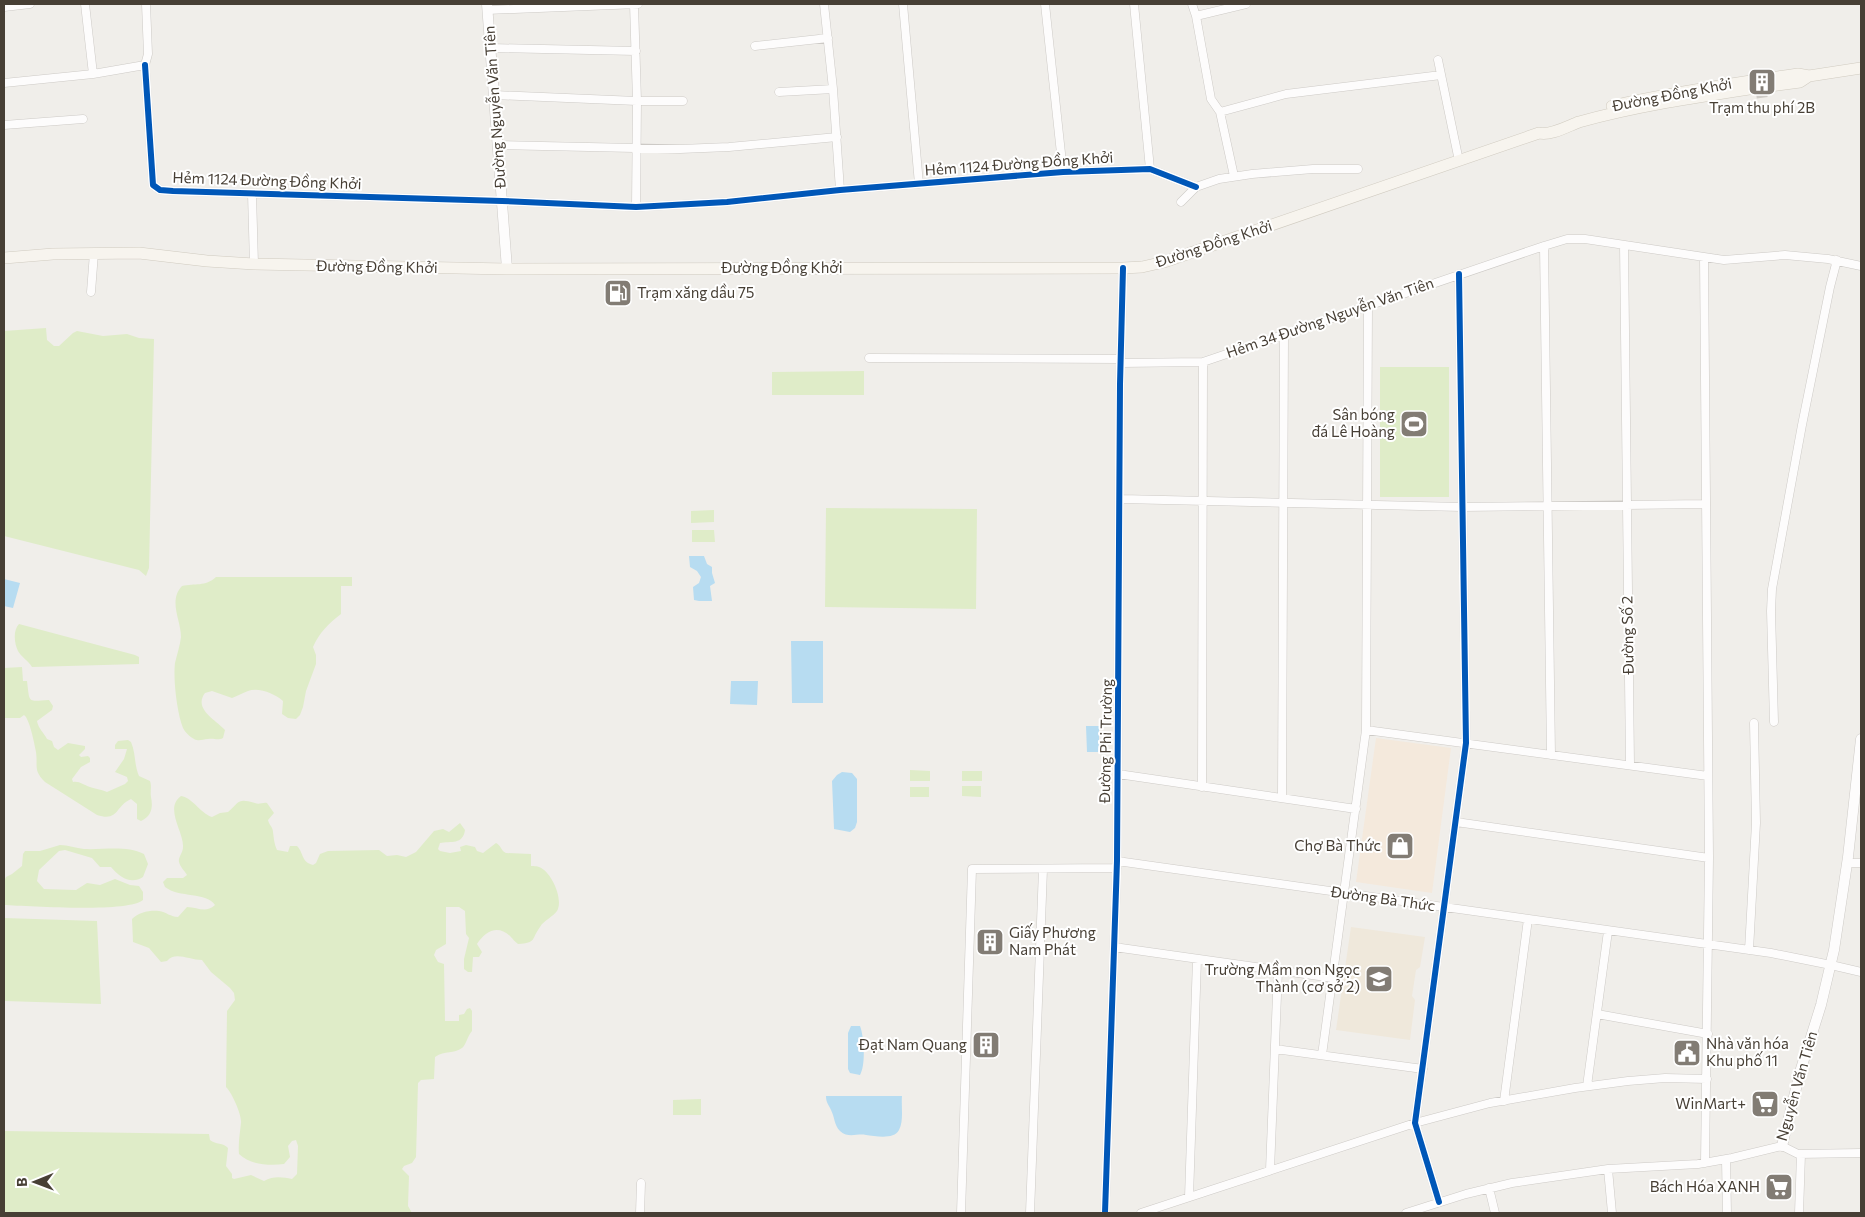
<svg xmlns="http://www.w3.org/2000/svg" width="1865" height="1217" font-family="Commissioner,sans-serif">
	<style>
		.commercial { fill: #f4e9dc }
		.education { fill: #efe8db }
		.green { fill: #dfecc8 }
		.water { fill: #b7dcf1 }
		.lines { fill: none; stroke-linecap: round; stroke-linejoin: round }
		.secondary-tunnel { stroke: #cecbc6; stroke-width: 11; stroke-dasharray: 11 5.5; stroke-linecap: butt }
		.minor-casing { stroke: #cdcac6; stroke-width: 9 }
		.tertiary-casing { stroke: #cdcac6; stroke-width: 11 }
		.secondary-casing { stroke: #d0cbc0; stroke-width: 12 }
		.minor { stroke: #fdfcfc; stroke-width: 8 }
		.tertiary { stroke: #fdfcfc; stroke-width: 10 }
		.secondary { stroke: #f7f4ee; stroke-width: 11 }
		.cycleway-casing { stroke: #fff; stroke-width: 9 }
		.cycleway { stroke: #0057b8; stroke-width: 6 }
		.labels { text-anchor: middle; stroke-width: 4; stroke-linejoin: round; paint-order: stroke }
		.street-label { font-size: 15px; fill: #473f35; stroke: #fff }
		.poi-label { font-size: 15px; fill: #473f35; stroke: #fff; text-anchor: end }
	</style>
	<rect width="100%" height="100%" fill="#f0eeea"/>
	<!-- commercial -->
	<path class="commercial" d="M1376,738L1451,748L1432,893L1356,882Z"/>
	<!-- education -->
	<path class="education" d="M1351,927L1425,937L1420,967L1416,970L1412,996L1415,1000L1410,1040L1336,1030Z"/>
	<!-- green -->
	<path class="green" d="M46,328L47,340L54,346H59L73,333L77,331L103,336L127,334L139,338L154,339L149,568L146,576L139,570L4,536V331Z
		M1380,367H1449V497H1380Z
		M864,371V395H772V372Z
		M826,508L977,509L976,609L825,607Z
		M714,510V522L691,523V511Z
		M692,530H714L715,542H692Z
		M216,577H352V586H341V614C329,623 319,633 313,647L316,655V664L306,691L303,707L300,715L296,719L288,718L282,714L283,701C275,694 259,687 248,691C242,693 238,696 232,698L212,691L205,693C193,709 216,720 225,730L223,738C217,741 215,738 208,739C202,739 200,742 194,739C190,737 185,732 183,728C177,713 173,680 175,663C177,654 180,646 181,637C181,620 168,601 182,586C195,583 205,587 216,577Z
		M19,624L135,655L139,657V664L32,667C28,660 21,657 18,651C14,643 13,630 19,624Z
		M22,667L23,681H27C30,704 27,701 49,700L53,706L52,710L37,721C38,728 44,733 47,739L52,741L54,747L58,750L68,743L85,746V749L79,755L81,757L88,756L90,758V762L81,767L72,779L73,782C80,781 83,785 90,787C96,789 100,789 107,792L125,784L128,781L127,777L115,772L124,759L127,749H115V745L118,741L128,740L131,742C136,753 134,765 139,776L150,781C152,787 150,791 151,797C153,807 152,816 141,821L137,819V804L131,799C115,806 119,822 97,815L45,782C33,770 38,767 36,752C34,742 31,726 26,717L24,715L20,718H4V668Z
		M910,770L930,771V781H910Z
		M962,771H982V781H962Z
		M962,786H981V797L962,796Z
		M910,787H929V797H910Z
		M181,796C193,798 200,813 212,817L220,813L228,812C240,801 238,798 255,803C259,805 263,802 267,803L274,813L268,820C269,825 273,827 273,832C274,839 274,843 277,850L288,852L290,846H297C304,853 301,862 313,865L316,863L320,854L328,851L379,850L387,856L397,855L406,857L416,852L434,831L443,829L449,832L460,823L465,830C463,845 451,841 440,843L438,849L440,851L450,853L461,851L460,847L466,845L475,847L477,851L483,853L496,843C501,845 501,851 506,853L531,854V866C532,866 538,866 539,867C551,871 564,899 557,911C553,917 544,920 540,927C531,939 537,943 518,944C515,942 513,939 510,936C497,924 485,932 477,944L482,952L479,957H473L472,972H468L464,969V959L469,938L466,934L465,911L459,907H446V944L436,950L434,955L438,962L444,964L445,1021H459V1015L464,1014L467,1009L470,1008L472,1011V1031C467,1037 466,1045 462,1048C454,1054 445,1050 435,1057L434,1079L421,1080L418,1083L416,1157L412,1163L404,1166L402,1169L409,1176L408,1206L412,1213H4V1131L209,1134L210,1140C216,1145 223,1142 228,1148L226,1166L232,1174V1178L234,1179L251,1175L264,1181C273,1176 282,1177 292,1179L297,1174L298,1146L296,1140L292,1141L288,1146L290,1157L284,1164C270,1166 250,1165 239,1154C238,1143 240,1133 241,1123C242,1115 232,1093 226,1087L227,1011L235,1000L234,993L230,988L211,972L202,960C189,960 175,951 167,961L161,962L149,948L133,942L132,919C139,912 150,910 159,911C166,912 171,917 178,917L187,907C198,907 205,914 215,905C207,892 179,898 165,887L163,882L167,878H183L187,875C185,871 180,867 179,862C178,857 183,853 183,847C184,832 164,808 181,796Z
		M60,845C68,845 76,848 84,849C104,850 126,845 144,854L148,864L143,877C131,885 119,877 111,867H100L92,858L65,850L59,851L39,870L37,881L44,889L76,890L87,883L100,885L115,879L130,885L139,886L143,892V900C129,913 27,906 4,905V881L6,877L12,874L22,866L23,854L25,851H40Z
		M4,918L97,921L101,1004L4,1001Z
		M701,1099V1115H673V1100Z"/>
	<!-- water -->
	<path class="water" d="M689,556H704L707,564L712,567V573L715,583L710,586L712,601H699L694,600L693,587L699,583L701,577L697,571L690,567Z
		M4,579L20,583L13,608L4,606Z
		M791,641H823V703H792Z
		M731,681H758L757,705L730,704Z
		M1086,726H1099V752H1087Z
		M842,772L852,773L857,779V822L855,828L850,832L834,829L832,781L837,775Z
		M851,1026H860C864,1036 866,1065 860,1075L850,1073L848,1069V1033Z
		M826,1096H902C901,1107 904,1120 899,1130C894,1140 875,1136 866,1135C857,1133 849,1139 840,1131C834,1125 835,1118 831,1110C829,1105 826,1103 826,1096Z"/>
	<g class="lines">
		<!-- secondary-tunnel -->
		<path class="secondary-tunnel" d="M1756,93L1770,91"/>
		<defs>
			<path id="minor" d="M85,4L93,74L145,65L148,54L146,4
				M634,4L637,101L636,207
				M824,4L833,89L840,190
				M903,4L919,184
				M1045,4L1063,172
				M1134,4L1150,169
				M1192,4L1196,16L1211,99L1220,112L1234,176
				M4,7L30,4
				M487,10L638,4
				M1196,16L1246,4
				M755,46L828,38
				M490,48L636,51
				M1438,60L1459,161
				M145,65L153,185L160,190L173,191L502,201L636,207L727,202L840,190L1063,172L1150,169L1196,187
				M4,83L93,74
				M779,92L833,89
				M494,95L637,101H683
				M1220,112L1286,94L1441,75
				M4,125L83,119
				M498,145L680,149L729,147L837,137
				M252,194L254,264
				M1181,202L1196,187L1219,179L1252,174L1313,169H1358
				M1624,245L1630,765
				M1544,246L1551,755
				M1704,257L1709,858L1705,1163
				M91,292L94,253
				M869,358L1121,359
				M1121,363L1203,362L1544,246L1567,239H1585L1724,260L1785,255L1828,259L1861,266
				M1121,499L1462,507L1706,504
				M1774,722L1771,611L1772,589L1802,425L1830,287L1837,260
				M1366,730L1708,776
				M1118,774L1356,809
				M1202,787L1203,362
				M1282,798L1284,334
				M1456,822L1709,858
				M1117,861L1771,953L1831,965L1861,972
				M1848,863H1861
				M1114,947L1333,978
				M1749,950L1756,823L1754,723
				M1597,1014L1708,1034
				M1275,1049L1423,1069
				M1322,1055L1366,730L1368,305
				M1587,1086L1608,931
				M1504,1101L1528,919
				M1726,1160L1727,1213
				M1608,1169L1612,1213
				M1270,1170L1278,970
				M1489,1188L1495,1213
				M1189,1197L1197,959
				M1439,1202L1415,1123L1466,743L1459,274
				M640,1213L641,1183
				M961,1213L972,869L1117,868
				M1030,1213L1043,869
				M1105,1213L1117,861L1120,384L1123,268
				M1141,1213L1415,1123L1490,1103L1575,1088L1628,1081L1665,1078L1707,1079
				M1406,1213L1466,1194L1512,1183L1608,1169L1698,1164L1732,1158L1782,1146L1798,1154L1861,1153
				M1799,1213L1801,1154"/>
			<path id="tertiary" d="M487,4L507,269
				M1782,1146L1800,1072L1821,1005L1834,950L1848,857L1861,739"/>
			<path id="secondary" d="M1770,86L1800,82L1809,76
				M1612,106C1674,92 1735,83 1798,74L1809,76L1861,68
				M4,258L53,254L139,253L207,261L254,264L507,269L1123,268L1142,267L1164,262L1539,133C1551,136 1568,126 1579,122C1637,106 1697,97 1756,88"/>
		</defs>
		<!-- minor casing -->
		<use href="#minor" class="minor-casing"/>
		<!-- tertiary casing -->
		<use href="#tertiary" class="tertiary-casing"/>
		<!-- secondary casing -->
		<use href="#secondary" class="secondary-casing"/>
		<!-- minor -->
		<use href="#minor" class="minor"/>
		<!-- tertiary -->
		<use href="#tertiary" class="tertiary"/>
		<!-- secondary -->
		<use href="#secondary" class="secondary"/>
		<defs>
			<path id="cycleway" d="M145,65L153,185L160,190L173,191L502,201L636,207L727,202L840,190L1063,172L1150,169L1196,187
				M1439,1202L1415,1123L1466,743L1459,274
				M1105,1213L1117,861L1120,384L1123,268"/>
		</defs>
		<!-- cycleway casing -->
		<use href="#cycleway" class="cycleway-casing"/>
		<!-- cycleway -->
		<use href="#cycleway" class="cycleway"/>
	</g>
	<!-- icons -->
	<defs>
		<symbol id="building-square" viewBox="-11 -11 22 22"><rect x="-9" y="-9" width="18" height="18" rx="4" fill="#827c74" stroke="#fff"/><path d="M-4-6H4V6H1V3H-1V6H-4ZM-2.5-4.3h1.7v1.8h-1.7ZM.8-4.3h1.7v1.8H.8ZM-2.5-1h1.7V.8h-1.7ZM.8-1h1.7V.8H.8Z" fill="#fff"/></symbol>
		<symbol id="fuel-square" viewBox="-11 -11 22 22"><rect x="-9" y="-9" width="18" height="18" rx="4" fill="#827c74" stroke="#fff"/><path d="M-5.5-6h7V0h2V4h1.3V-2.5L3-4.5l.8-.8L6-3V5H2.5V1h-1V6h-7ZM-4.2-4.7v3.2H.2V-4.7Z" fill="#fff"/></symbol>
		<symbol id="stadium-square" viewBox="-11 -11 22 22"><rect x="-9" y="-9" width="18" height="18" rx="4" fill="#827c74" stroke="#fff"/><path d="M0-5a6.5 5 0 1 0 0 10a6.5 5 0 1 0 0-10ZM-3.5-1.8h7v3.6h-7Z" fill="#fff"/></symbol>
		<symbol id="shop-square" viewBox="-11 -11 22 22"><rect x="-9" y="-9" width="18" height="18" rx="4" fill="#827c74" stroke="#fff"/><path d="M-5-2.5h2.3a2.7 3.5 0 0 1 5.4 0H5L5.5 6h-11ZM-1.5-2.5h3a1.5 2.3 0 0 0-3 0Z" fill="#fff"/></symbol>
		<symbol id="school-square" viewBox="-11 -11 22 22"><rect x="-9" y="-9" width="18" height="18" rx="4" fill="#827c74" stroke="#fff"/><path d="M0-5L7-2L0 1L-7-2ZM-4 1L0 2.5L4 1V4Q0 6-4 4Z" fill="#fff"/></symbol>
		<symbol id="civic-square" viewBox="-11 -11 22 22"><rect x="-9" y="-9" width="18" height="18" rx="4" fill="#827c74" stroke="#fff"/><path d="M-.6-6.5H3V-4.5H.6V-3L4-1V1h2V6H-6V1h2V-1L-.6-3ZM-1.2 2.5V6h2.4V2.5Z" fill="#fff"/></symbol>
		<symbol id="supermarket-square" viewBox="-11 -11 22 22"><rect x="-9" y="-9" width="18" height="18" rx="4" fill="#827c74" stroke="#fff"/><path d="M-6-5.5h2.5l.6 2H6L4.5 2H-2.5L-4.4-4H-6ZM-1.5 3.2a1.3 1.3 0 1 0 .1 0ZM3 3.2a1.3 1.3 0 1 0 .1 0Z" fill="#fff"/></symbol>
	</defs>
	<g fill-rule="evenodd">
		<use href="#building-square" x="1746" y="66" width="32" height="32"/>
		<use href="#fuel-square" x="602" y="277" width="32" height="32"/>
		<use href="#stadium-square" x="1398" y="408" width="32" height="32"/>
		<use href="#shop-square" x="1384" y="830" width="32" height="32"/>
		<use href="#building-square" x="974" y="926" width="32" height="32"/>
		<use href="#school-square" x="1363" y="963" width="32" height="32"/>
		<use href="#building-square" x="970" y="1029" width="32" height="32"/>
		<use href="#civic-square" x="1671" y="1037" width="32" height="32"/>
		<use href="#supermarket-square" x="1749" y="1088" width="32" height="32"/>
		<use href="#supermarket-square" x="1763" y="1171" width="32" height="32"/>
	</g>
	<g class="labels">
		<!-- street labels -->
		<g class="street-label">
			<text transform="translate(1672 95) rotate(-11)" y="5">Đường Đồng Khởi</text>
			<text transform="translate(495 107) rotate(-94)" y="5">Đường Nguyễn Văn Tiên</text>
			<text transform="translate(1019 164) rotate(-4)" y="5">Hẻm 1124 Đường Đồng Khởi</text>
			<text transform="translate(267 181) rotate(2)" y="5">Hẻm 1124 Đường Đồng Khởi</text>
			<text transform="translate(1214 244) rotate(-18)" y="5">Đường Đồng Khởi</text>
			<text transform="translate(377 267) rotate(1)" y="5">Đường Đồng Khởi</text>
			<text x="782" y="273">Đường Đồng Khởi</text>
			<text transform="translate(1330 318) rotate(-19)" y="5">Hẻm 34 Đường Nguyễn Văn Tiên</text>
			<text transform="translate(1628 635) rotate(-91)" y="5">Đường Số 2</text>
			<text transform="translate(1106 741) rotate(-89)" y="5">Đường Phi Trường</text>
			<text transform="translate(1383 899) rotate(8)" y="5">Đường Bà Thức</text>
			<text transform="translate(1797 1086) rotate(-74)" y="5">Nguyễn Văn Tiên</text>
		</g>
		<!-- poi labels -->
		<g class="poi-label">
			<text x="1762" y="113" text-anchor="middle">Trạm thu phí 2B</text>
			<text x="637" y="298" text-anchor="start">Trạm xăng dầu 75</text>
			<text x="1395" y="420">Sân bóng<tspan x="1395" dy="17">đá Lê Hoàng</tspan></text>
			<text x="1381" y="851">Chợ Bà Thức</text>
			<text x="1009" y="938" text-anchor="start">Giấy Phương<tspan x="1009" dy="17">Nam Phát</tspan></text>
			<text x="1360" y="975">Trường Mầm non Ngọc<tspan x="1360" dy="17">Thành (cơ sở 2)</tspan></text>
			<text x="1706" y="1049" text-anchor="start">Nhà văn hóa<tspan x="1706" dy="17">Khu phố 11</tspan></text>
			<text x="967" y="1050">Đạt Nam Quang</text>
			<text x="1746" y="1109">WinMart+</text>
			<text x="1760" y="1192">Bách Hóa XANH</text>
		</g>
	</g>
	<!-- border -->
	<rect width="1865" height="1217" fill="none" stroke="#473f35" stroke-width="10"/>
	<!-- north arrow -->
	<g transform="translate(35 1182) rotate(269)" stroke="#ffffff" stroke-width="4" paint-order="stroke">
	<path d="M0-4L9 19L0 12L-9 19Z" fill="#473f35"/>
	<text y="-8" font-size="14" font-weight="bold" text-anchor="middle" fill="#473f35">B</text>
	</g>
</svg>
